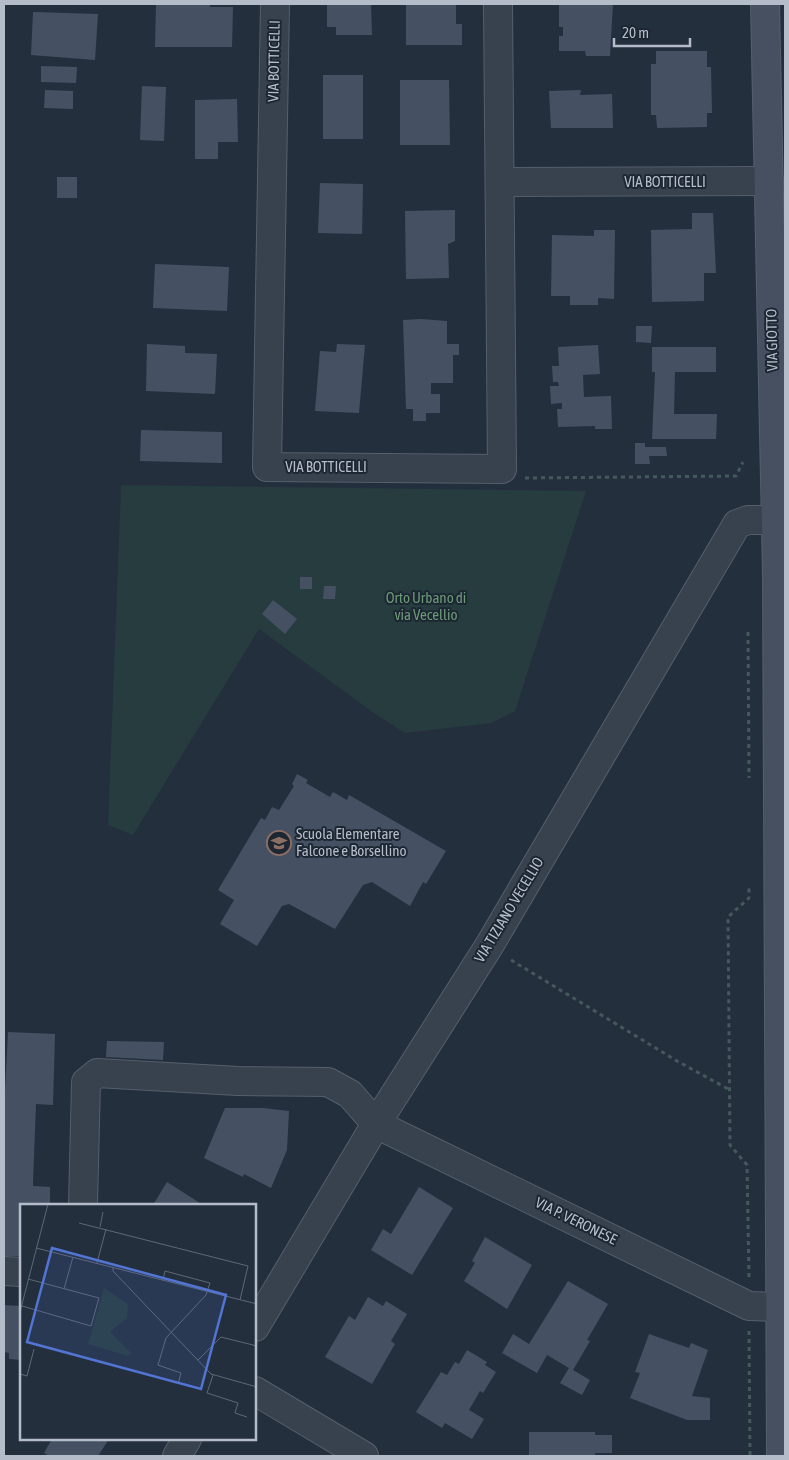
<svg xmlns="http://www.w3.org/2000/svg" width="789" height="1460" font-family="'Asap Condensed',sans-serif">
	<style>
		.green { fill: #263c3f }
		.building { fill: #455162 }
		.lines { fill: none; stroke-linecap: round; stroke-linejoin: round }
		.street-casing { stroke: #565f6c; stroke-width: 30 }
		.secondary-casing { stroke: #565f6c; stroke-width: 30 }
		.path { stroke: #44595c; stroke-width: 3; stroke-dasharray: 4 4; stroke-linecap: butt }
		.street { stroke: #38414e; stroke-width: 28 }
		.secondary { stroke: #465061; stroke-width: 28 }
		.labels { text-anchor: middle; stroke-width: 4; stroke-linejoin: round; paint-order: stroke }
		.street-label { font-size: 15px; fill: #b4bcc9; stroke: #1d2633 }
		.park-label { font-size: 15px; fill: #6b9a76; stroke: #1d2633 }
		.poi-label { font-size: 15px; fill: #b4bcc9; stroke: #1d2633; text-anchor: start }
		.inset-road { fill: none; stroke: #5e6776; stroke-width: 1 }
		.view { fill: #5274d3; fill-opacity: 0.15; stroke: #5274d3; stroke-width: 2.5 }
		.inset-edge { fill: none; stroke: #b4bcc9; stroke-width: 2.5 }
	</style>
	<rect width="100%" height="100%" fill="#242f3e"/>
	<!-- green -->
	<path class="green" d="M121,485L586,491L515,711L491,723L405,733L374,713L259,629L133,835L108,825Z"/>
	<!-- building -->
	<path class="building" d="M156,4H210V7H233L232,47H155Z
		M327,4H371L372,35H336V27H327Z
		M406,4H456V24H462V45H406Z
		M559,4H613L610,56H586L585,51H559V36H563V27H559Z
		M33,12L98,14L95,60L31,55Z
		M656,51H707V67H711L712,113H707V127L657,128L656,115H651V64H656Z
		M41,66L77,67L76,83L41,82Z
		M323,75H363V139H323Z
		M400,80H449L450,145H400Z
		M142,86L166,87L164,141L140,140Z
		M45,90L73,91V109L44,108Z
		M581,90L580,95L612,94L613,128H551L549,91Z
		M237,99L238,142H218V159H195V100Z
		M57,177H77V198H57Z
		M320,183L363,184L362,234L318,233Z
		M455,210V241L448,244L449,278L406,279L405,211Z
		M692,213H713L716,273H704V301L652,302L651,230L692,229Z
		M594,230H615L614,299L598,298V305H570V296H551L552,235L594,236Z
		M155,264L229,267L227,311L153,308Z
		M421,319L447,321V344H459V355H453V383H431V394H440V413H426V421H413V409H406L403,320Z
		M636,326H652L651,343L636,342Z
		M147,344L185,346V353L217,354L215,394L146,391Z
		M337,344L365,345L359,413L315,411L320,351L336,352Z
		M598,345L600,374L583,375L584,397L611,396L612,429H595V426L558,427L557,409H562V403L551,404L550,386H559L558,382H553L552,366H559L558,347Z
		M652,347H716V372H675L674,414H717L716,439H652L655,372H652Z
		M141,430L222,432V463L140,461Z
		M635,443H645V447H666L667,456H649L650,464H635Z
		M300,577H312V589H300Z
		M324,586H336L335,599H323Z
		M273,600L297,619L285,634L262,614Z
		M297,774L308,780L306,783L330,797L333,792L347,800L349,795L446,851L426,884L423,882L410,906L372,882L363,885L335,929L289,904L282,906L257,946L220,924L234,900L218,890L261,818L265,820L272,807L279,810L294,786L292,784Z
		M8,1032L55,1034L53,1105L36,1104L33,1183V1186L50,1187V1205H21V1256H4V1109Z
		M107,1041L164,1042L163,1060L106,1057Z
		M225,1108H263L289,1111L287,1150L271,1188L244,1174L243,1177L204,1158Z
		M167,1182L203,1205H153Z
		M419,1187L453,1208L412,1275L371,1250L383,1229L391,1234Z
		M485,1237L532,1265L507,1309L464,1281L475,1263L472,1261Z
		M568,1281L608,1304L587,1340L590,1341L573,1370L590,1380L582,1395L560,1383L569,1368L547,1355L537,1373L502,1353L513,1334L529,1344Z
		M368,1297L383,1306L386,1301L407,1314L391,1341L395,1344L372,1384L325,1357L349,1316L355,1320Z
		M4,1305L21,1306V1360L9,1359V1353L4,1352Z
		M649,1334L689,1348L691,1343L708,1350L692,1396L710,1398V1420H687L630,1398L640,1373L635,1372Z
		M467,1350L487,1362L485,1365L496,1372L483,1393L480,1391L469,1410L484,1419L472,1439L445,1423L442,1428L416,1412L441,1372L447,1375L455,1362L459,1364Z
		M529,1432H595V1435H612V1453H595V1456H529Z
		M52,1439H109L98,1456H49L44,1453Z"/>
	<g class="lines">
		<defs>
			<path id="street" d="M275,4L267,467L502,469L498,4
				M500,182L769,181
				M83,1205L86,1082L97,1073L238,1081L328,1082L350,1094L376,1124L749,1306L780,1307
				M4,1271L21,1272
				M255,1327L376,1124L489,946L737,524L748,520H776
				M255,1391L364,1456
				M177,1456L187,1439"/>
			<path id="secondary" d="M765,4L777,574L781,1456"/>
		</defs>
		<!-- street casing -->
		<use href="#street" class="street-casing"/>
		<!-- secondary casing -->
		<use href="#secondary" class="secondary-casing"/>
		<!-- path -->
		<path class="path" d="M525,478L736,476L743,462
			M748,632L749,778
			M511,960L677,1061L730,1090
			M749,1277L747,1165L730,1145L728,917L749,898V887
			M749,1331L750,1456"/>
		<!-- street -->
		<use href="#street" class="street"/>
		<!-- secondary -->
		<use href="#secondary" class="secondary"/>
	</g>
	<!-- icons -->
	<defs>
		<symbol id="school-ring" viewBox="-11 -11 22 22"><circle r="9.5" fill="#1d2633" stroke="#8d6e63" stroke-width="1.5"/><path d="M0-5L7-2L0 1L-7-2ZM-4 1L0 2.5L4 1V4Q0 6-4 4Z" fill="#8d6e63"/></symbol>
	</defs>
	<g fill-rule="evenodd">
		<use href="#school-ring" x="265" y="829" width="28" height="28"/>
	</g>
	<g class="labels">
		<!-- street labels -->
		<g class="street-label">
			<text transform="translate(274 61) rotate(-89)" y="5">VIA BOTTICELLI</text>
			<text x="665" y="187">VIA BOTTICELLI</text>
			<text transform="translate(772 340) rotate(-91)" y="5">VIA GIOTTO</text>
			<text x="326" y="472">VIA BOTTICELLI</text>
			<text transform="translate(509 910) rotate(-59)" y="5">VIA TIZIANO VECELLIO</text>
			<text transform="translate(576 1221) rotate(26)" y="5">VIA P. VERONESE</text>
		</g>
		<!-- park labels -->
		<g class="park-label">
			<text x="426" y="603">Orto Urbano di<tspan x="426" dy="17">via Vecellio</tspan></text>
		</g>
		<!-- poi labels -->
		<g class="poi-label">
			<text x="296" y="839">Scuola Elementare<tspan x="296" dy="17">Falcone e Borsellino</tspan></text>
		</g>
	</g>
	<!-- overview -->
	<g transform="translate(20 1204)">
		<rect width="236" height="236" fill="#242f3e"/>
		<path d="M84,84L108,100L107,114L90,128L111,149L108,152L68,140Z" fill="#263c3f"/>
		<path class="inset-road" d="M59,19L228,62L220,96M80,23L83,8M16,44L237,100M77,59L86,25M93,63V67L191,170L237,183M143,76L145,67L190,79L186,91L146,134L138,161L161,169L158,180M44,85L53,53M2,102L71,122L79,94L8,75M0,108L28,0M178,156L201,133L237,142M0,170L7,172L14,145M193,171L187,189L218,199L215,209L227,213"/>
		<path class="view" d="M32,44L206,91L181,185L7,138Z"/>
		<rect width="236" height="236" class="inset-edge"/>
	</g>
	<!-- border -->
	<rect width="789" height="1460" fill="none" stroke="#b4bcc9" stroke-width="10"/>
	<!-- scale -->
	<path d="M614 38v8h76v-8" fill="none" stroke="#b4bcc9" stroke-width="2.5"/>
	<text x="622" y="38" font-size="15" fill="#b4bcc9" stroke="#1d2633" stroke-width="4" paint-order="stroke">20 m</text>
</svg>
